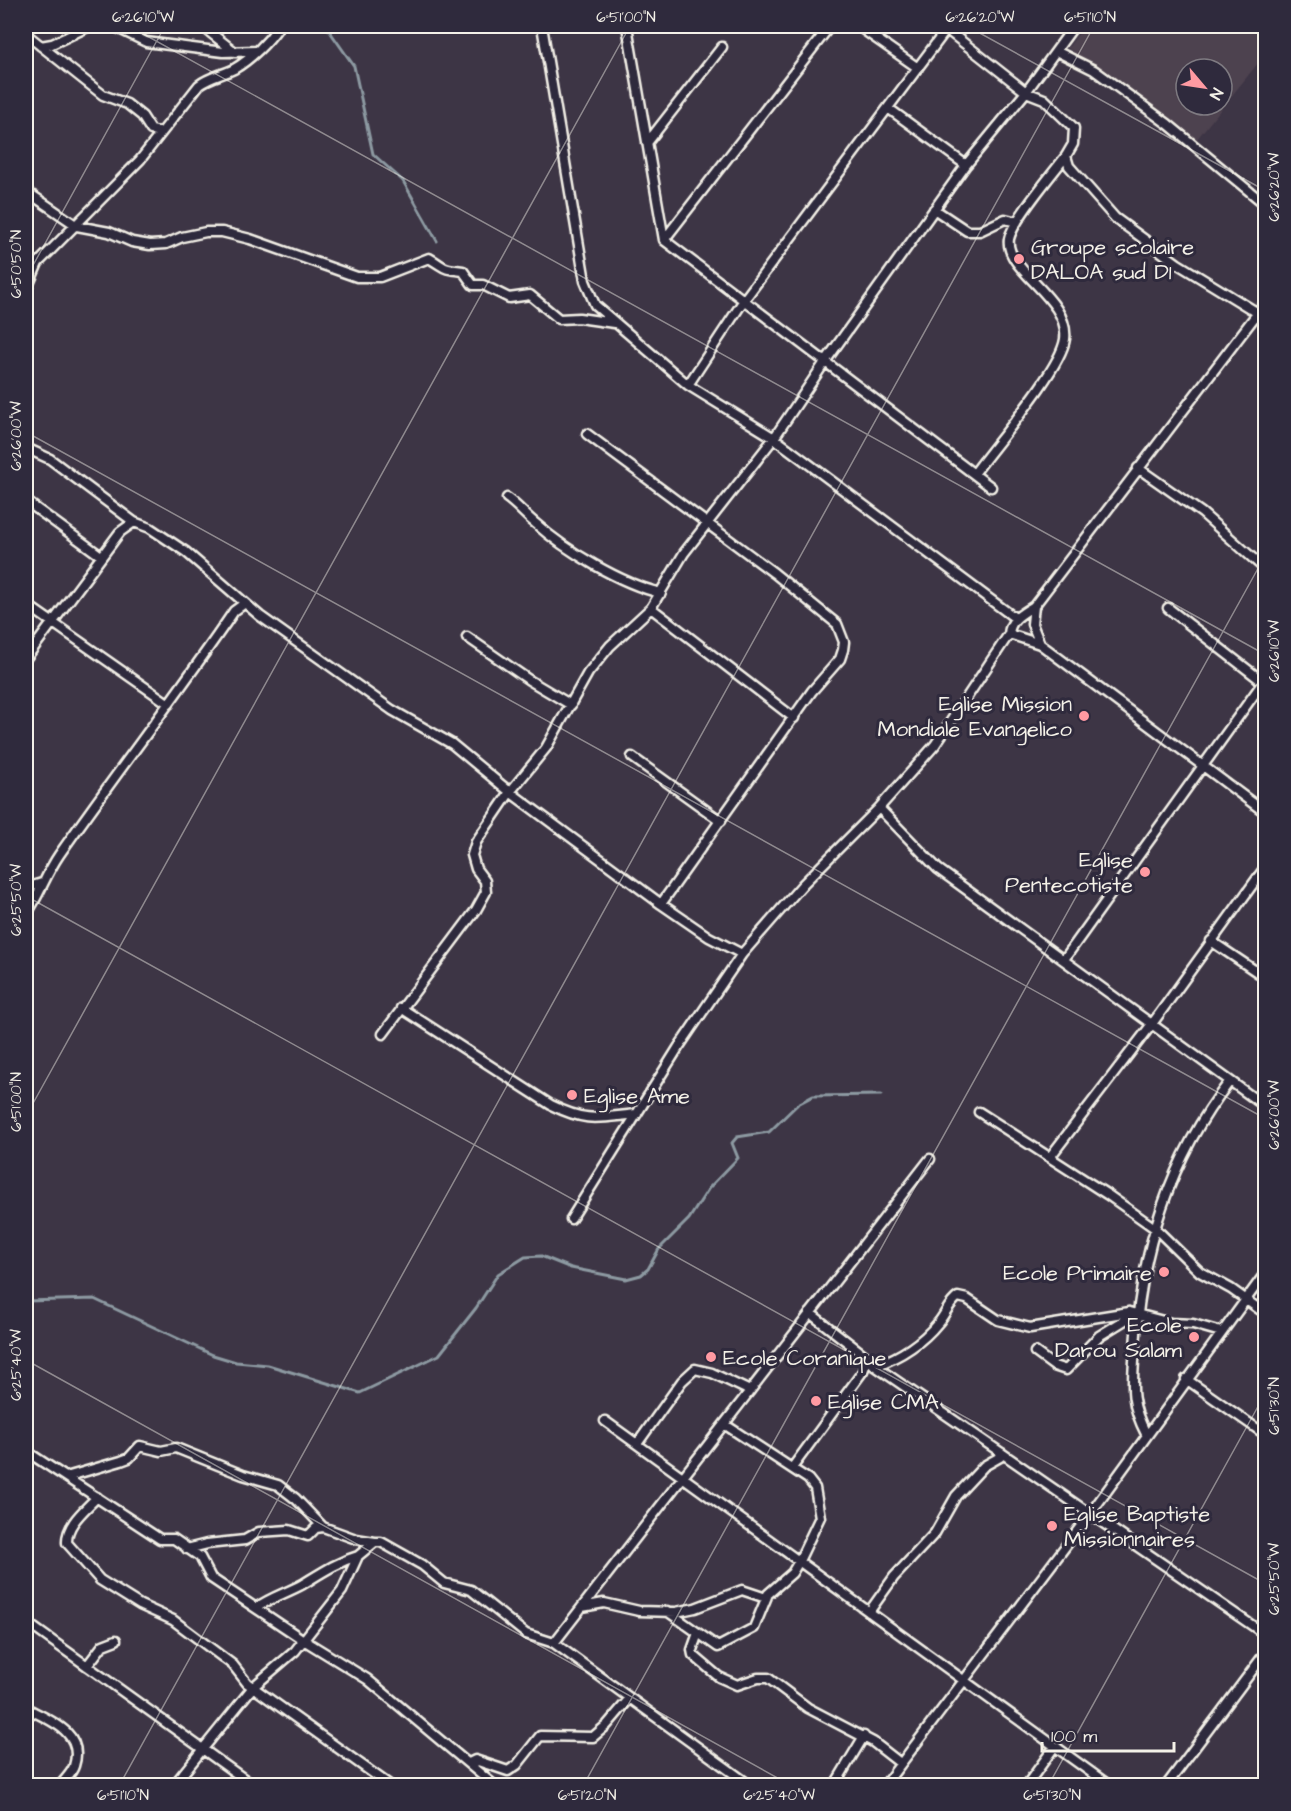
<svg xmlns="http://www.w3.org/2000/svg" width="1291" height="1811" font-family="'Architects Daughter',sans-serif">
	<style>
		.built { fill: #4e424f; fill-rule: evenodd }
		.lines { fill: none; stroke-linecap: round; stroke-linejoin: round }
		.stream { stroke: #8d9aa2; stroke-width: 3 }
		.minor-casing { stroke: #f4f1e8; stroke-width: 13 }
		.minor { stroke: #2f2a3d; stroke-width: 8 }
		.ticks { fill: none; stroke: #f4f1e8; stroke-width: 1.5; stroke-opacity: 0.45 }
		.poi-dot { fill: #ff9aa2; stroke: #2f2a3d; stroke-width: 2 }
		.labels { text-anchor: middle; stroke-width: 6; stroke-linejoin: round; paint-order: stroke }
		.poi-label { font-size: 22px; fill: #f4f1e8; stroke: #2f2a3d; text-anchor: start }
		.neatline { fill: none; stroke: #f4f1e8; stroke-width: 2 }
		.ticks-label { font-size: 15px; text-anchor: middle; fill: #f4f1e8 }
	</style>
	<rect width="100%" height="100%" fill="#3d3545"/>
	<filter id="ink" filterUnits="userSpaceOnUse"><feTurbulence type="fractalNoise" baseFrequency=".0167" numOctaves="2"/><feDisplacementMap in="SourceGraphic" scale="12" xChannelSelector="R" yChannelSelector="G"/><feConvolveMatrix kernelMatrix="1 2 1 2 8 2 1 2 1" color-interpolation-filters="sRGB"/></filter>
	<g filter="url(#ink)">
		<!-- built -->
		<path class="built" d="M1084,26H1263L1265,27V58L1263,57L1196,140L1068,48ZM1186,69H1222V105H1186Z"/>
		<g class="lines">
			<!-- stream -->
			<path class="stream" d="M326,26L354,66L373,154L403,181L437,241
				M26,1301L94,1299L213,1355L236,1362L268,1365L360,1393L439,1355L476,1308L498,1274L525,1257L541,1256L571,1268L626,1279L641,1275L648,1269L659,1249L689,1219L709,1188L738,1158L732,1143L737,1137L769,1132L798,1104L813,1096L881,1095"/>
			<defs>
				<path id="minor" d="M113,26L146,42L223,52L256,51
					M202,26L235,52
					M542,26L585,281L595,305L688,385L774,438L1015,618
					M627,26L664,240L991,487
					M858,26L918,68
					M946,29L1026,92L1044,99L1074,128L1073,144L1066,156L1069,166L1115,218L1178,264L1266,318
					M26,34L103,95L127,104L142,116L151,130L160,132
					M41,46L52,44L90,26
					M1056,51L1094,70L1168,124L1266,205
					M888,108L966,165
					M647,143L722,47
					M26,191L77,226L109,232L132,242L150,245L166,244L182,237L206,232H222L250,239L357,277H380L429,258C448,269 439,268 463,271L473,285H483L509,298L530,295L559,319L579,318L614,323
					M934,209L967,231H980L1005,219L1017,222
					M664,240L830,26
					M26,291L38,263L140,160L199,85C209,77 222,75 234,69C251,59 268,42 279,26
					M688,385L744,300L949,26
					M587,434L774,573L837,624L844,642L843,650L840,659L812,691L661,904
					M26,448L50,459L134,522L150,528L186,552L260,616L392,710L452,744L510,792L661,904L709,937L742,954
					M1138,468L1202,513L1266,570
					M974,474C994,446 1061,369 1065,339C1070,298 1004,270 1009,239C1013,220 1053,173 1066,156
					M507,498C517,505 525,515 535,523C565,550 621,584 661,593
					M26,501L101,556
					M26,604L169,704
					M1034,606L1032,624L1040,644L1266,813
					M651,608L794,718
					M1168,608L1266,684
					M1009,634L935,745L879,808L938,869L1266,1107
					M467,637L529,680L571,705
					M1040,644L1009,634C1010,619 1022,614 1034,606L1266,302
					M26,658L120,532L134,522
					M632,757L721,821
					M26,888L42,883
					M26,915C39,896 46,874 59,855C116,773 178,694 234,611L245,603
					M1211,941L1266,978
					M1065,958L1266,678
					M401,1008L551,1105C588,1123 597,1118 637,1114
					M383,1034L476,910L486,892L485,881L476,869L472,855L476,842L510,792L546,748L588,673L610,646L651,608L684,553L774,438L825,362L966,165L1026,92L1074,26
					M979,1112L1108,1195L1156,1229L1200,1272L1231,1289L1266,1314
					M1050,1157L1152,1024L1266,866
					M571,1219L678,1048L742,954L803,884L879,808
					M810,1313L868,1358L875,1366L1266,1635
					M1035,1352L1054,1366L1066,1370L1099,1336L1125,1320L1129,1312
					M875,1366C900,1357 921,1344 938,1323C945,1315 949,1303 958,1297L967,1299L998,1320L1030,1328L1129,1312L1171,1323L1193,1324L1221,1332
					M1186,1379L1266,1435
					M605,1421L1110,1786
					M1146,1434C1128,1399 1133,1384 1135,1346C1141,1251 1170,1157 1230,1081
					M637,1444L682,1381L695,1369L712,1373L750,1391
					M26,1451L160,1539H174L200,1557L211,1578L302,1639L367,1679L495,1786
					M792,1468L863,1371L868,1358
					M66,1477L121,1461L129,1458L140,1446L161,1451L176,1448L243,1475L278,1485L296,1499L323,1527L356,1539L375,1542
					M97,1497C85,1510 66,1524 67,1543L100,1580L140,1605L173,1620L233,1665L247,1683L391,1786
					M187,1549L207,1544L245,1540L259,1532L289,1530L308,1536L316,1528L323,1527
					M582,1607L604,1603L639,1611L676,1612L695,1608L742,1590L766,1598
					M256,1608C271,1597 287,1593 303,1584C321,1573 337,1562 358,1556
					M667,1611L718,1647L754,1628L768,1594L792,1573L798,1563L820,1517L815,1488L808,1479L724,1424
					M869,1612L894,1577L935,1533L956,1496L984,1466L1000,1457L1002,1453
					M26,1622L254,1786
					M698,1633L692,1650L693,1655L719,1677L737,1685L758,1678H768L808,1708L873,1742L900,1763
					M554,1643L930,1159
					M87,1666L103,1645L116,1640
					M26,1708C49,1720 85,1732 74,1766C72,1773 64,1780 60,1786
					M469,1763L475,1760L508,1771L517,1765L540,1736L593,1737L607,1725L630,1698
					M173,1786L253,1687L295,1651L342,1591L358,1556L375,1542H381L422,1565L444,1583L471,1590L526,1634L554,1643L751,1786
					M834,1786L864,1736
					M884,1786L1090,1514L1266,1272
					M1026,1786L1055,1746
					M1166,1786L1266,1652"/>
			</defs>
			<!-- minor casing -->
			<use href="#minor" class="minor-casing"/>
			<!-- minor -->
			<use href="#minor" class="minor"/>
		</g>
	</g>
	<!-- ticks -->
	<path class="ticks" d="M129,26L1266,655M967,26L1266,191M26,278L165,26M26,432L1266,1119M26,896L1266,1584M26,1116L630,26M26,1360L792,1786M119,1786L1094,26M583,1786L1266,554M1048,1786L1266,1392"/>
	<!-- markers -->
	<g class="poi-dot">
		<circle cx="1019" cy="259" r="6"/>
		<circle cx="1084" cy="716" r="6"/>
		<circle cx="1145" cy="872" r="6"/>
		<circle cx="572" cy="1095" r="6"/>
		<circle cx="1164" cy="1272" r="6"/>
		<circle cx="1194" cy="1337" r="6"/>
		<circle cx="711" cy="1357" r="6"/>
		<circle cx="816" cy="1401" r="6"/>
		<circle cx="1052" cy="1526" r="6"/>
	</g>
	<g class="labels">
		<!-- poi labels -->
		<g class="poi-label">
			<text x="1031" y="254">Groupe scolaire<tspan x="1031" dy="25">DALOA sud D1</tspan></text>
			<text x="1072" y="711" text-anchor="end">Eglise Mission<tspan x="1072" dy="25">Mondiale Evangelico</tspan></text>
			<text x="1133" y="867" text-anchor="end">Eglise<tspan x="1133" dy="25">Pentecotiste</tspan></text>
			<text x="584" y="1103">Eglise Ame</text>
			<text x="1152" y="1280" text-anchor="end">Ecole Primaire</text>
			<text x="1182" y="1332" text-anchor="end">Ecole<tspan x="1182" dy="25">Darou Salam</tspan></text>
			<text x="723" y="1365">Ecole Coranique</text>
			<text x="828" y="1409">Eglise CMA</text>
			<text x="1064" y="1521">Eglise Baptiste<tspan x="1064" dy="25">Missionnaires</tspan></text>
		</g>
	</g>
	<!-- margin -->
	<rect width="1291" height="1811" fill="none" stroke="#2f2a3d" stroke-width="66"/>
	<!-- north arrow -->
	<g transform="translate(1204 87) rotate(119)"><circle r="28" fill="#2f2a3d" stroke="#7e7a81" stroke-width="1.5"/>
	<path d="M0-4.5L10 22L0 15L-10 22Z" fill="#ff9aa2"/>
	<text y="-9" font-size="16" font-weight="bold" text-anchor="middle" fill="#f4f1e8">N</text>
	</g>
	<!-- scale -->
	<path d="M1042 1742v9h132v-9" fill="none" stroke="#f4f1e8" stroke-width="3"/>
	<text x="1051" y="1742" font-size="18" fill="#f4f1e8" stroke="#2f2a3d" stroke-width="4.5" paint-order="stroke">100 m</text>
	<rect x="33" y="33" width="1225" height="1745" class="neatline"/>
	<g class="ticks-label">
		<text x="143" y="22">6°26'10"W</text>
		<text x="626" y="22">6°51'00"N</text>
		<text x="980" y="22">6°26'20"W</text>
		<text x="1090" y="22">6°51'10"N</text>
		<text transform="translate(1274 187) rotate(-90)" y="5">6°26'20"W</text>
		<text transform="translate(16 264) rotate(-90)" y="5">6°50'50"N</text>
		<text transform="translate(16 436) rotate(-90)" y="5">6°26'00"W</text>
		<text transform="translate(1274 651) rotate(-90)" y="5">6°26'10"W</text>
		<text transform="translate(16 900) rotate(-90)" y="5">6°25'50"W</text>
		<text transform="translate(16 1102) rotate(-90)" y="5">6°51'00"N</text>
		<text transform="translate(1274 1115) rotate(-90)" y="5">6°26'00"W</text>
		<text transform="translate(16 1365) rotate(-90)" y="5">6°25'40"W</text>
		<text transform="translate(1274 1406) rotate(-90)" y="5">6°51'30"N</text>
		<text transform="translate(1274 1579) rotate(-90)" y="5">6°25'50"W</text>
		<text x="123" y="1800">6°51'10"N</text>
		<text x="587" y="1800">6°51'20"N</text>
		<text x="779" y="1800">6°25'40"W</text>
		<text x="1052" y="1800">6°51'30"N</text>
	</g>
</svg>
